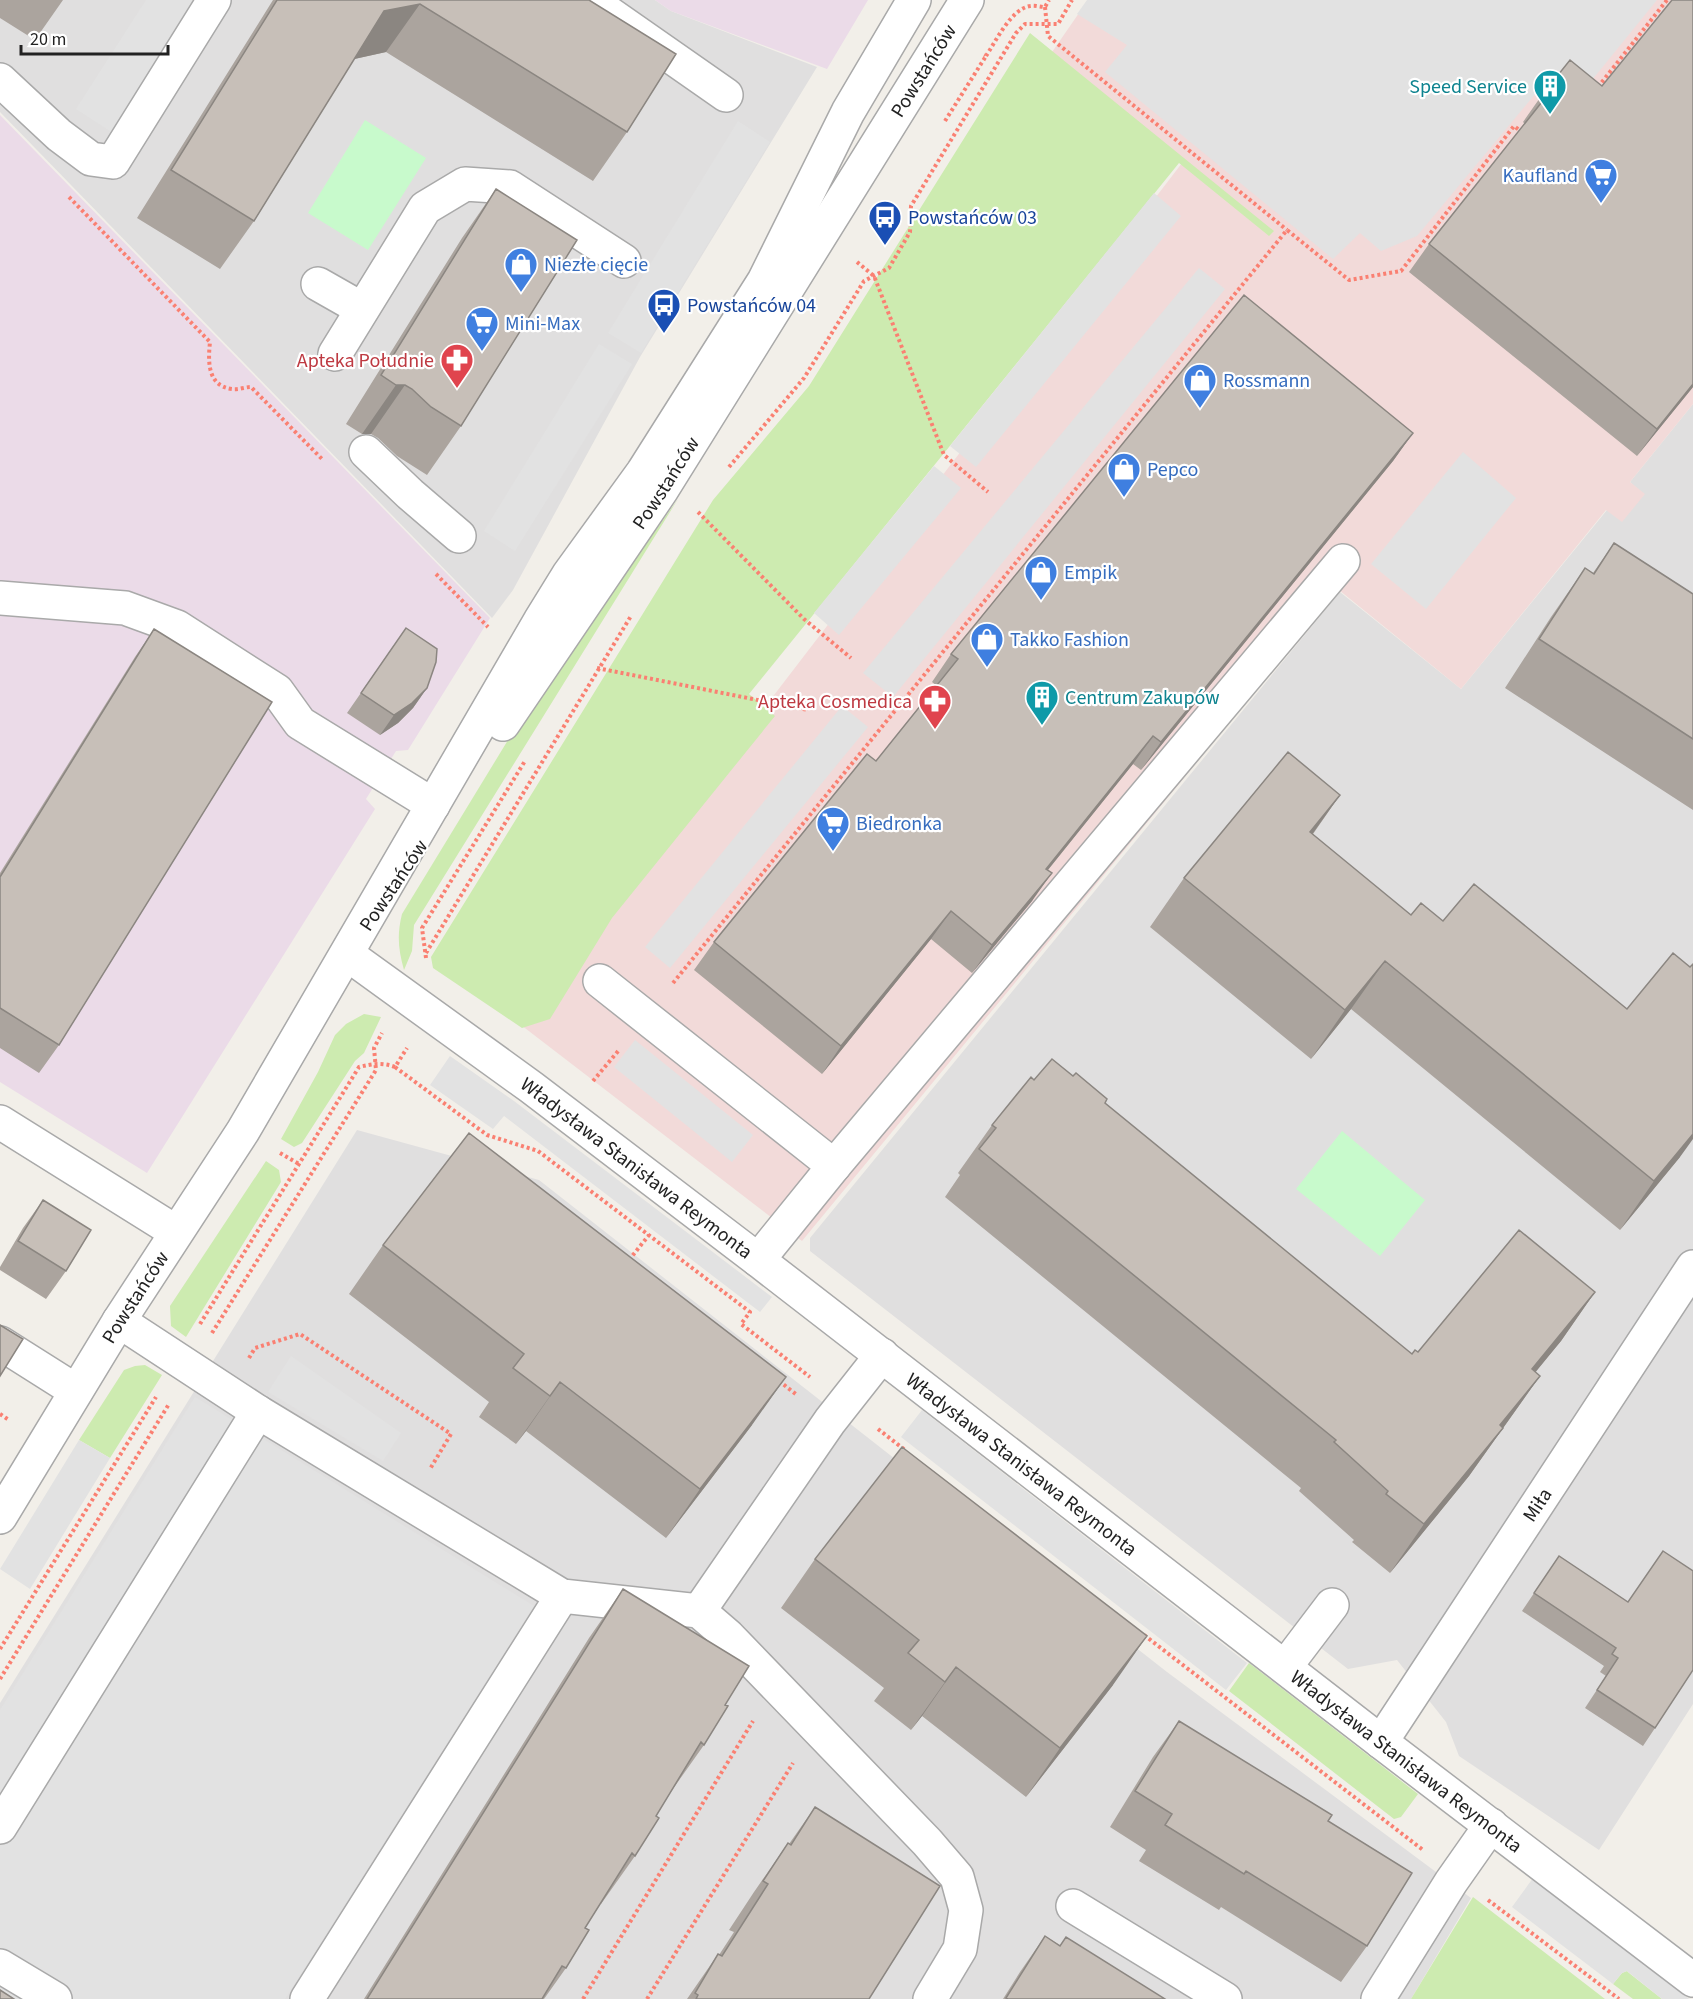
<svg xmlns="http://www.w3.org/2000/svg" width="1693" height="1999" font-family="'Source Sans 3',sans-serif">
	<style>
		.residential { fill: #e0dfdf }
		.commercial { fill: #f2dad9 }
		.industrial { fill: #ebdbe8 }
		.grass { fill: #cdebb0 }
		.park { fill: #c8facc }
		.parking { fill: #e2e2e2 }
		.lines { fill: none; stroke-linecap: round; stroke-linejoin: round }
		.minor-casing { stroke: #a9a9a9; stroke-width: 36 }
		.path { stroke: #fa8072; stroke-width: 4; stroke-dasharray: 3 3; stroke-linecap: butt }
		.minor { stroke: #fff; stroke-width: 33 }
		.wall { fill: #aba49e }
		.shaded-wall { fill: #8b8681 }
		.building { fill: #c7bfb8; stroke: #8b8681; stroke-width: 1.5 }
		.labels { text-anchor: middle; stroke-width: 4.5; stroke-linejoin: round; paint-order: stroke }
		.street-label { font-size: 20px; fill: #222; stroke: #fff }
		.culture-label { font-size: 20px; fill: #0d838f; stroke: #fff; text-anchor: end }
		.shop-label { font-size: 20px; fill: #366cbe; stroke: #fff; text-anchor: start }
		.transit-label { font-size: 20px; fill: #164399; stroke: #fff; text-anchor: start }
		.health-label { font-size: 20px; fill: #be3a42; stroke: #fff; text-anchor: end }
	</style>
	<rect width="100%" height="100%" fill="#f2efe9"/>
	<!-- residential -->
	<path class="residential" d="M0,0H655L671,11L817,67L640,357L513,590L492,618L0,112Z
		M1693,404V1704L1599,1850L1459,1756L1446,1722L1397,1660L1348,1669L810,1251V1238L1340,592L1461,689L1607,510L1644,495L1630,482Z
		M357,1130L539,1180L1167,1672L1471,1898L1411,1999H0V1703Z"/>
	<!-- commercial -->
	<path class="commercial" d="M1088,0H1693V404L1630,482L1645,494L1622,522L1606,510L1461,689L1339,590L802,1241L521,1025L1182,163L1050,55Z"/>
	<!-- industrial -->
	<path class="industrial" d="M655,0H868L827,69L671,11Z
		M0,115L490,618L408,750L396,751L366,799L375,809L147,1173L0,1082Z"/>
	<!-- grass -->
	<path class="grass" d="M1030,33L1274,231L1269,236L1179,163L749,694L775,716L612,918L550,1019L522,1028L433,968L431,957L713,500L809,386Z
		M678,499L414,925L412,951L404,970C398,949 397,934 402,914L519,722Z
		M364,1014L381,1017L364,1053L355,1061L302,1143L294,1147L281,1139L318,1072L335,1035L346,1024Z
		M266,1161L279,1170L281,1182L186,1337L171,1326L170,1306Z
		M145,1365L162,1375L110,1458L79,1440L124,1370L135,1366Z
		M1249,1663L1418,1794L1401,1817L1394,1819L1229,1691Z
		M1473,1897L1605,1999H1411Z
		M1627,1971L1629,1973L1662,1999H1633L1613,1984L1622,1973Z"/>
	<!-- park -->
	<path class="park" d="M365,120L426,158L368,250L308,213Z
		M1342,1131L1425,1200L1380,1256L1296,1189Z"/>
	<!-- parking -->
	<path class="parking" d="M146,0H199L113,133L76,109Z
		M1087,0H1657L1579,96L1551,75L1417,236L1381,251L1360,233L1333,259L1105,72L1127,45L1077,14Z
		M738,121L770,142L641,353L608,333Z
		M1154,193L1181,216L976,467L950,446Z
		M1199,268L1225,289L893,697L863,673Z
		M599,344L632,364L515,551L484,531Z
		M1463,452L1516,498L1426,609L1371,564Z
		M934,466L961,488L839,635L814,613Z
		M842,706L868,727L670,968L645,947Z
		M635,1040L753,1135L732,1162L614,1067Z
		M450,1056L514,1101L772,1297L760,1312L504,1116L493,1129L430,1085Z
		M291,1356L401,1433L383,1461L268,1392Z
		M195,1397L534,1606L285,1999H0V1710Z
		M922,1410L1247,1663L1226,1690L901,1437Z
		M79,1440L110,1458L30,1589L0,1569Z
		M1533,1878L1671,1983L1689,1999H1662L1627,1971L1622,1973L1613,1984L1512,1907Z"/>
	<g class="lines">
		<defs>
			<g id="minor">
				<path d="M590,0L726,95"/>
				<path d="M0,80L59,135L91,159L113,162L214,0"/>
				<path d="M318,284L362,309"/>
				<path d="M335,354L425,208L465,184L510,187L624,261"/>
				<path d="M366,452L410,494L459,536"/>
				<path d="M0,598L125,608L177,627L277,691L300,723L433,805"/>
				<path id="s1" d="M503,724L661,491L967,0"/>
				<path id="s2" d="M347,954L531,1087L758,1260L1381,1742L1693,1980"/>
				<path d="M600,981L834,1166L758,1260"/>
				<path d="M0,1122L176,1232"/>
				<path d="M834,1166L1343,561"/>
				<path d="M119,1321L258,1412L562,1596L699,1611L728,1636L927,1842L957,1877L966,1910L960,1949L930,1999"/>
				<path d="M0,1343L76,1391"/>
				<path id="s3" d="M0,1517L119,1321L243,1131L540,621L569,574L643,472L764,281L848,112L914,0"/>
				<path d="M699,1611L830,1421L882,1355"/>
				<path d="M1285,1667L1332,1605"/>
				<path id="s4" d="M1381,1742L1693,1267"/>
				<path d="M0,1827L258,1412"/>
				<path d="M1073,1906L1225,1999"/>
				<path d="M0,1966L55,1999"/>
				<path d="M307,1999L562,1596"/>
				<path d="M1378,1999L1451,1882L1491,1825"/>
			</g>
		</defs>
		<!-- minor casing -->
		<use href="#minor" class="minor-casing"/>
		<!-- path -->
		<path class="path" d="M1045,7L1048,36L1287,230
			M986,56C996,41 1011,9 1030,6C1035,5 1040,7 1045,7L1049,0
			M1598,87L1667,0
			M945,121L986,56L984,55
			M69,197L210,342C208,361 207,386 232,389C238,390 245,387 251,387L323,460
			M857,262L874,276L944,455L988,492
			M729,467L804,378L864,281L889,268L910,232L911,206L1016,33L1025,24H1058L1072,0
			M698,512L804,619L851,658
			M436,574L488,627
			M597,668L808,710
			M426,953L631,616
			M426,958L422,928L525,761
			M673,983L1287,230L1349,280L1401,271L1514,126L1522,132
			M395,1067L487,1135L538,1151L750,1312L741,1324L810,1377
			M593,1081L619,1050
			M280,1153L299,1164
			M629,1260L649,1235
			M200,1324L359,1067C372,1064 382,1062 395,1067L407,1048
			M212,1333L376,1070L374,1048L382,1033
			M249,1358L255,1348L300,1334L451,1434L430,1469
			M779,1381L797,1395
			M0,1414L9,1420
			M878,1429L905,1450
			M1144,1635L1423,1850
			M0,1649L156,1397
			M0,1679L169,1404
			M1488,1900L1619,1999
			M583,1999L753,1721
			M647,1999L793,1763"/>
		<!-- minor -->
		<use href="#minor" class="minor"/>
	</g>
	<!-- wall -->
	<path class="wall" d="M0,0H63L35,40L0,18Z
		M273,0H589L627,132L593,181L386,52L354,59L254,221L220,269L137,218Z
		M1693,0V387L1637,456L1409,272L1429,244L1525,124L1523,122L1542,95L1602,86Z
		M496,189L461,426L427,475L397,456L378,438L371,434H362L346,424L462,238Z
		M1413,433L1393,461L1141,770L1133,764L1048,870L1032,901L972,973L931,939L822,1074L694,970L714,942L876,761L937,686L932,682L951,654Z
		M1614,543L1693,594V810L1505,688L1551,617L1585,568L1593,573Z
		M406,628L427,688L413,708L398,723L380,735L347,713Z
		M154,629L59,1045L39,1073L0,1048V873L135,657Z
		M1340,795L1313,834L1680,1157L1620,1230L1351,1009L1311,1059L1150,927L1184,878Z
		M1034,1080L1105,1103L1412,1354L1595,1292L1561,1341L1535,1372L1540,1376L1469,1476L1390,1573L1352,1542L1354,1540L1299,1491L1301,1488L945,1197L960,1175L958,1173L992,1125Z
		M43,1200L66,1271L46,1299L0,1270V1267L23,1228Z
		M383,1245L752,1425L666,1538L526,1431L516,1444L479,1417L489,1402L349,1294Z
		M1663,1551L1655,1728L1643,1746L1585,1708L1606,1676L1600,1672L1604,1666L1522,1611L1559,1556L1628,1602Z
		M815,1559L1113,1685L1026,1797L922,1716L911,1730L874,1701L884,1688L781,1608Z
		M623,1589L725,1705L704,1745L670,1793L656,1816L635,1856L601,1904H600L585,1928L566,1968L544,1999H364L589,1638Z
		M1179,1721L1328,1821L1367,1946L1341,1982L1221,1907L1219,1910L1139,1861L1146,1850L1110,1827L1153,1757Z
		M815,1807L869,1999H687L718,1954L719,1955L734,1932L729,1930L754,1892L788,1843L789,1844Z
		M1045,1936L1060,1945L1165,1999H1003L1020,1972Z"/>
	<!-- shaded-wall -->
	<path class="shaded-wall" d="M420,4L386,52L350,60L384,11Z
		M1693,384V387L1637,456L1657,429Z
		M396,385H405L371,434H362Z
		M1413,433L1393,461L1141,770L1161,742Z
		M427,688L413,708L398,723L380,735L394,715Z
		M1153,736L1133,764L1026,897L1046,869Z
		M1340,795L1306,843L1310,832Z
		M1052,873L1032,901L972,973L992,945Z
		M951,911L931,939L822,1074L841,1046Z
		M1385,961L1351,1009L1311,1059L1345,1010Z
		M1693,1134V1139L1680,1157L1620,1230L1654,1181Z
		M1595,1292L1561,1341L1498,1418L1532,1369Z
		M1540,1376L1469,1476L1390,1573L1424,1524L1500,1425Z
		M786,1377L752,1425L666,1538L700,1489Z
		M560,1382L526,1431L516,1444L550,1396Z
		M1147,1636L1113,1685L1026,1797L1060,1748Z
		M956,1667L922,1716L911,1730L945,1682Z"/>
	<!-- building -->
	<path class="building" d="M277,0H589L676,54L627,132L420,4L384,11L254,221L171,170Z
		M1672,0H1693V384L1657,429L1429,244L1545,98L1542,95L1570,60L1602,86Z
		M496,189L577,240L461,426L431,407L412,389L405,385H396L381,375Z
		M1244,295L1413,433L1161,742L1153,736L1046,869L1052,873L992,945L951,911L841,1046L714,942L867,754L876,761L958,659L951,654Z
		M1614,543L1693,594V739L1539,639L1585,568L1594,574Z
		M406,628L437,649L436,662L427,688L412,703L394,715L361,693Z
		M154,629L272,702L59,1045L0,1008V877Z
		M1288,752L1340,795L1310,832L1411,915L1421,903L1443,921L1474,884L1627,1009L1673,953L1690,967L1693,964V1134L1654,1181L1385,961L1345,1010L1184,878Z
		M1052,1059L1073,1076L1076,1073L1107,1099L1105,1103L1412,1354L1415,1350L1418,1352L1519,1230L1595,1292L1532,1369L1540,1376L1500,1425L1503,1428L1424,1524L1386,1494L1388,1491L1334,1442L1336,1440L979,1149L996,1128L992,1125L1031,1077L1034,1080Z
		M469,1133L786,1377L700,1489L560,1382L550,1396L513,1368L524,1354L383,1245Z
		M43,1200L91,1230L66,1271L18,1241Z
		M0,1325L23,1339L0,1376Z
		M902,1447L1147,1636L1060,1748L956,1667L945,1682L908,1653L919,1640L815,1559Z
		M1663,1551L1693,1571V1670L1655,1728L1597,1690L1618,1658L1612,1654L1616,1648L1534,1593L1559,1556L1628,1602Z
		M623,1589L749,1666L725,1705L728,1706L704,1745L701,1742L656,1816L659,1818L635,1856L632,1853L585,1928L589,1930L566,1968L562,1966L542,1999H367Z
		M1179,1721L1332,1815L1328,1821L1412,1873L1367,1946L1246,1871L1244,1874L1165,1825L1172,1814L1135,1791Z
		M815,1807L940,1886L869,1999H696L698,1995L695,1993L718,1954L722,1956L768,1884L763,1881L788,1843L791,1845Z
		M1045,1936L1060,1946L1066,1937L1165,1999H1008L1006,1998Z
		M0,1990L14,1999H0Z"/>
	<!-- icons -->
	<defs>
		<symbol id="building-pin" viewBox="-11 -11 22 30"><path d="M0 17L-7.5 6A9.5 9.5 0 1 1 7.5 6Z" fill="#0f9aa8" stroke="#fff"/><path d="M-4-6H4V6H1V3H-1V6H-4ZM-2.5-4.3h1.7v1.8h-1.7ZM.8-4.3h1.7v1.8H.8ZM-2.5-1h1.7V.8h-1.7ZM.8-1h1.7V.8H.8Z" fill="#fff"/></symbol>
		<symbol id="supermarket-pin" viewBox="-11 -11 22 30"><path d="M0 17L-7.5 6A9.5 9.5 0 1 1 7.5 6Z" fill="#3f7fe0" stroke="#fff"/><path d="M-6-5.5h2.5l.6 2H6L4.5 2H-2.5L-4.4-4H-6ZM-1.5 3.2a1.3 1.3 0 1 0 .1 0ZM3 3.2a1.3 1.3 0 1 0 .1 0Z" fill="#fff"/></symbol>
		<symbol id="bus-pin" viewBox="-11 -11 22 30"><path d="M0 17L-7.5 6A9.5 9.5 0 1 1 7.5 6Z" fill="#1a4fb4" stroke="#fff"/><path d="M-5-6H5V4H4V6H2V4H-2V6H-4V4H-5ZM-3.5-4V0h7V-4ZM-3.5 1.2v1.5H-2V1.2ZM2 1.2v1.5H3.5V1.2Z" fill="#fff"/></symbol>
		<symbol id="shop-pin" viewBox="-11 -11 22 30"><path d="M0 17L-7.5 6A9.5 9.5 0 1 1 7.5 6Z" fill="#3f7fe0" stroke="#fff"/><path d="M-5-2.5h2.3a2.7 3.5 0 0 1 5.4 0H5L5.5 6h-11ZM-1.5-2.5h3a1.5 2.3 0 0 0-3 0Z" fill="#fff"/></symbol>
		<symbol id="pharmacy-pin" viewBox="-11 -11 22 30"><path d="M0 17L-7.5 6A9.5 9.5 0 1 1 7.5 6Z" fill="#e0444e" stroke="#fff"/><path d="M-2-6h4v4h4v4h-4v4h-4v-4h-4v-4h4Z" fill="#fff"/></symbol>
	</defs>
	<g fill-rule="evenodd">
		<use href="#building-pin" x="1531" y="67" width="38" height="52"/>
		<use href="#supermarket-pin" x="1582" y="156" width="38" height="52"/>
		<use href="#bus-pin" x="866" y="198" width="38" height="52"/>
		<use href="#shop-pin" x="502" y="245" width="38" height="52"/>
		<use href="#bus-pin" x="645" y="286" width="38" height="52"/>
		<use href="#supermarket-pin" x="463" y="304" width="38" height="52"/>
		<use href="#pharmacy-pin" x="438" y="341" width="38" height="52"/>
		<use href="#shop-pin" x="1181" y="361" width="38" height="52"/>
		<use href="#shop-pin" x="1105" y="450" width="38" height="52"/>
		<use href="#shop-pin" x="1022" y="553" width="38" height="52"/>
		<use href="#shop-pin" x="968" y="620" width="38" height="52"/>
		<use href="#building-pin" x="1023" y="678" width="38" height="52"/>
		<use href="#pharmacy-pin" x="916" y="682" width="38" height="52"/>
		<use href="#supermarket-pin" x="814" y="804" width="38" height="52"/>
	</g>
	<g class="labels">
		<!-- street labels -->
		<g class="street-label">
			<text dy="7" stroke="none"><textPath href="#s1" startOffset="777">Powstańców</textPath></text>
			<text dy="7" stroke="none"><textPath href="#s1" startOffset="291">Powstańców</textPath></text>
			<text transform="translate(393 885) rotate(-56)" y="7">Powstańców</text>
			<text dy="7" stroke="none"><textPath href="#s2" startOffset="360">Władysława Stanisława Reymonta</textPath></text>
			<text dy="7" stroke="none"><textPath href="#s3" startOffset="258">Powstańców</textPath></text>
			<text dy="7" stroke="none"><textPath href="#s2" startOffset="846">Władysława Stanisława Reymonta</textPath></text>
			<text dy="7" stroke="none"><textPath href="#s4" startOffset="284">Miła</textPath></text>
			<text dy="7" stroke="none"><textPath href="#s2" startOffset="1332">Władysława Stanisława Reymonta</textPath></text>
		</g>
		<!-- culture labels -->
		<g class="culture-label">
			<text x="1527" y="93">Speed Service</text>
			<text x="1065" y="704" text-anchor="start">Centrum Zakupów</text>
		</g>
		<!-- shop labels -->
		<g class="shop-label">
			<text x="1578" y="182" text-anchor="end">Kaufland</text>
			<text x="544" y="271">Niezłe cięcie</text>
			<text x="505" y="330">Mini-Max</text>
			<text x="1223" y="387">Rossmann</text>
			<text x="1147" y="476">Pepco</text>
			<text x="1064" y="579">Empik</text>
			<text x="1010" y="646">Takko Fashion</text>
			<text x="856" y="830">Biedronka</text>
		</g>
		<!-- transit labels -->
		<g class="transit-label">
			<text x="908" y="224">Powstańców 03</text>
			<text x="687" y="312">Powstańców 04</text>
		</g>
		<!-- health labels -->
		<g class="health-label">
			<text x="434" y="367">Apteka Południe</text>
			<text x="912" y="708">Apteka Cosmedica</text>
		</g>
	</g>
	<!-- scale -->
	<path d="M21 45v9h147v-9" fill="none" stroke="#222222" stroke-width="3"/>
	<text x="30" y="45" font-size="18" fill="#222222" stroke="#ffffff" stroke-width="4.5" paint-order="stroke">20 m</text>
</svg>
